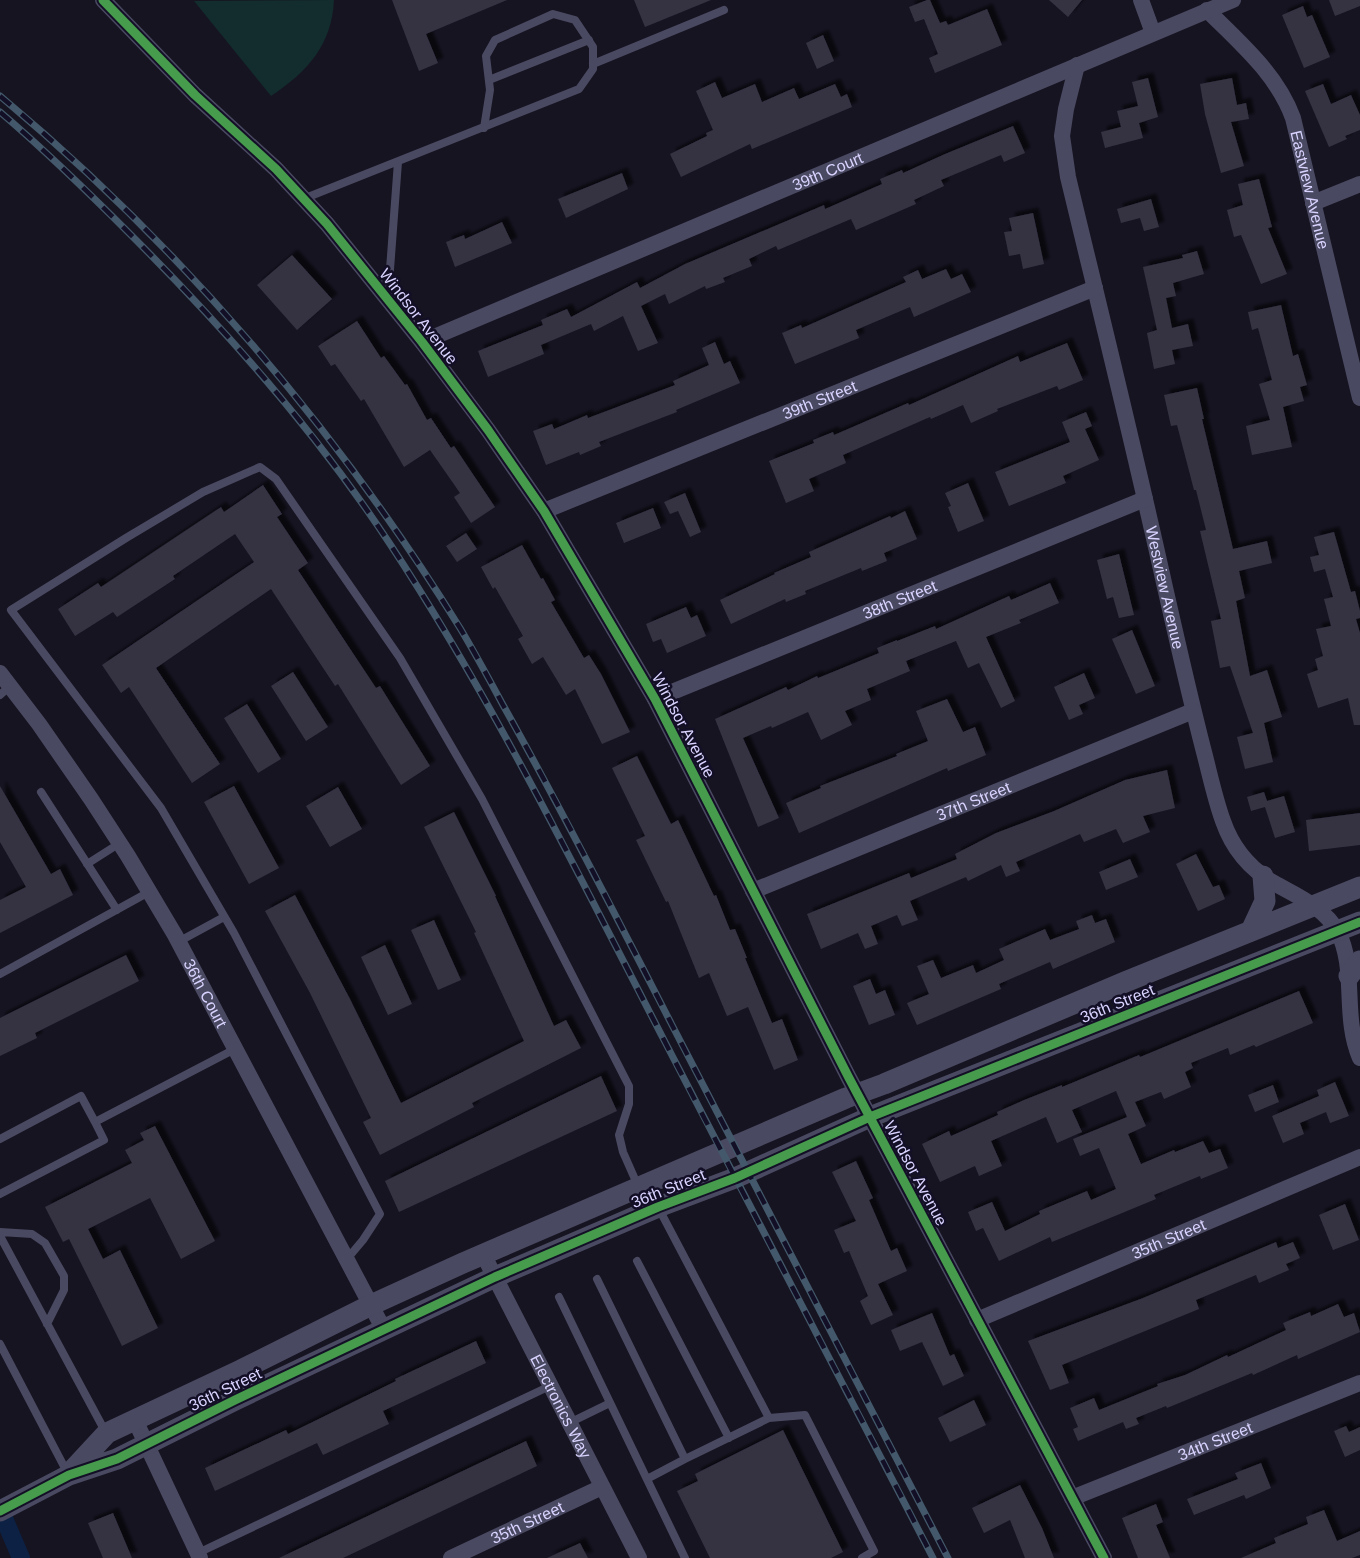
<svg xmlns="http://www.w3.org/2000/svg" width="1360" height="1558" font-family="Helvetica,sans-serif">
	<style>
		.green { fill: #132c2d }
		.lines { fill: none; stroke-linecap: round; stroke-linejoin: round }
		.canal { stroke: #0d2144; stroke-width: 18 }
		.building { fill: #343243; filter: url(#shadow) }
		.service { stroke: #4a4962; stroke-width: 8 }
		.minor { stroke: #4a4962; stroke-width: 16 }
		.tertiary { stroke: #4a4962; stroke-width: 21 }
		.rail-casing { stroke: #43596b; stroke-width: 7 }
		.rail { stroke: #130f26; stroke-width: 4.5; stroke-dasharray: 14; stroke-linecap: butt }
		.cycleway-casing { stroke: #130f26; stroke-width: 13 }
		.cycleway { stroke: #469c4c; stroke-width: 9 }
		.labels { text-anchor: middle; stroke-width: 5; stroke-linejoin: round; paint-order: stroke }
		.street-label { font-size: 16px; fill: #d9d4ff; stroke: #130f26 }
	</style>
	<defs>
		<filter id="shadow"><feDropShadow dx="5.5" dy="-5.5" stdDeviation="1.5" flood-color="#0009"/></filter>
	</defs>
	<rect width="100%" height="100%" fill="#161421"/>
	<!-- green -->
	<path class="green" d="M334,0C332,45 307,72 271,96L194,1Z"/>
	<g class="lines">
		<!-- canal -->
		<path class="canal" d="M0,1509L21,1558"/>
	</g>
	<!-- building -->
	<path class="building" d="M392,0H507L426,34L438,63L419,71Z
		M634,0H711L645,27Z
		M927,0H930L940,23L946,21L948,25L987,9L1002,45L935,73L929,58L938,54L924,19L915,22L909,7Z
		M1049,0H1082L1068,17Z
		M1329,0H1360V6L1335,16Z
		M1303,6L1307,17L1312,15L1330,57L1304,68L1282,15Z
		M823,35L834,61L817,69L806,43Z
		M1148,78L1158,117L1139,123L1143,138L1105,148L1101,132L1121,127L1117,111L1138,106L1132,82Z
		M1232,78L1237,105L1246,103L1249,119L1231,122L1244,166L1221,173L1205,114L1200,84Z
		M715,82L722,98L755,84L762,102L794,88L799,99L835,84L841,97L847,94L852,107L752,149L750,144L681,177L670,154L707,136L706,133L713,130L696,91Z
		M1323,84L1331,104L1351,95L1360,115V130L1345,136L1347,139L1329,147L1305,91Z
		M1013,126L1025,153L1004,162L1001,155L941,180L944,186L914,200L916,204L856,230L851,219L778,250L776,246L749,259L752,266L723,278L725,282L706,289L705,286L669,304L665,294L641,306L658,343L638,351L623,316L594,331L591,324L541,345L544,354L488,377L478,351L543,325L541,320L567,309L571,317L637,282L640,288L685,264L824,205L825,209L882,184L880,179L902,170L903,173L945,154Z
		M622,173L628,189L566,218L558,199Z
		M1259,179L1272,227L1268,228L1287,274L1261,284L1241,235L1234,237L1227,210L1243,205L1238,184Z
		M1151,199L1159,227L1144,231L1140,218L1121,223L1117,209Z
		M1033,213L1044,264L1023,269L1020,254L1009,256L1004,232L1012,231L1009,218Z
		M502,222L512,243L455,267L446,242L464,235L465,239Z
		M1197,251L1204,274L1173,283L1176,296L1166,298L1172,328L1188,324L1193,346L1172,350L1175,364L1154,369L1147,333L1157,330L1143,267L1183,258L1182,255Z
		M292,255L332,299L297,330L257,285Z
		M946,269L951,279L962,274L971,292L914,317L910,307L856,330L859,338L795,364L782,333L801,325L802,328L906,282L903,277L918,270L922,279Z
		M1281,305L1293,356L1298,354L1307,385L1300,387L1304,401L1283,407L1292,447L1252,455L1246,426L1270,420L1259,384L1272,380L1258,328L1252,330L1248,312Z
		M357,321L381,358L384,356L405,385L407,384L427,420L431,418L451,448L454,446L495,507L471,523L454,497L460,493L430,450L404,467L364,399L361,401L335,364L331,366L318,346Z
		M715,342L724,364L730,361L740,383L676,410L677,412L599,442L601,446L580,455L579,452L546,465L533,431L552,424L554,429L587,415L588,418L675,385L673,381L709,365L702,348Z
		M1067,343L1083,380L1059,390L1057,386L997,409L998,411L971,423L963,405L931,419L930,417L843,455L846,463L809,479L814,491L786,503L769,461L814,443L813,440L833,432L834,435L908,403L909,405L1018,356L1020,362Z
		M1197,388L1204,419H1202L1233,549L1267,541L1272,563L1239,571L1245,598L1236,601L1250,676L1267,670L1282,717L1264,723L1273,762L1245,769L1237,737L1253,733L1230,666L1220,668L1211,621L1221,619L1200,531L1206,530L1196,490H1194L1177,425L1171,426L1164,395Z
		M1086,412L1092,426L1085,429L1099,460L1063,476L1066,483L1009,506L995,472L1070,442L1062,422Z
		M968,483L984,521L958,532L948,507L951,506L945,493Z
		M263,485L282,514L277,517L308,563L298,570L376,688L380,686L430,766L401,785L338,684L335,686L271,589L156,668L220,764L192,783L129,687L121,693L102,665L254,562L235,534L173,576L175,579L117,617L113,612L75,636L58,609L98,583L101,587L221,507L224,512Z
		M685,493L701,532L690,537L678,511L670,514L664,502Z
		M653,508L661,528L624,543L616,523Z
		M905,511L917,539L884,553L887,561L862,571L861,568L805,591L806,594L786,602L785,599L731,624L720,600L775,574L774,573L811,557L809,552L890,516L891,518Z
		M1334,532L1351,592L1355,591L1360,611V618L1356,619L1360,633V725H1354L1348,698L1318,708L1307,674L1318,670L1315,659L1323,656L1316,629L1331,626L1324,599L1333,597L1325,569L1314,572L1310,557L1319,555L1314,537Z
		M466,533L477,549L457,562L446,546Z
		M522,545L541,579L543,578L555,600L551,602L584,658L589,655L601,674L630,732L602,744L575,689L566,695L543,657L532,664L518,639L523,636L495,587L493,589L481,567Z
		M1119,554L1134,615L1119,618L1113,597L1107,599L1097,560Z
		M1050,583L1059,603L1019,620L1021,623L986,637L1015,701L1001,708L979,663L968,668L956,641L906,661L910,671L867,689L871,700L845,711L852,725L821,740L808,712L772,728L771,726L743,738L779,818L758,827L715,719L786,687L788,690L817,676L818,678L879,653L877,648L897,640V641L935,626L936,629L1009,596L1011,600Z
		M686,607L691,618L697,615L706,636L667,653L661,639L653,642L646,624Z
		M1132,630L1155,686L1136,694L1112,639Z
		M293,672L328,727L306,741L271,686Z
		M1084,673L1095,698L1079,705L1083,714L1069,720L1054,687Z
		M947,699L963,732L975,727L986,755L948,771L947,768L799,833L786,803L821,788L820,786L897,756L896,754L928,741L916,711Z
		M247,704L281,759L258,773L224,718Z
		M637,756L671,824L678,820L714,896L716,895L730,930L735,929L747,958H745L772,1023L782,1019L798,1060L774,1070L748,1007L727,1016L709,973L699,978L668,901L666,902L636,840L645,836L612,768Z
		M1167,770L1175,808L1143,816L1150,832L1123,843L1116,829L1084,842L1080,834L1016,862L1020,871L1006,877L1001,865L968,881L966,877L910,901L918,920L902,926L897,915L871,926L878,944L865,949L858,933L821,949L807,914L909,873L911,878L957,859L955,854L996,833L1054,811L1125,780Z
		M0,786L51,874L60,869L73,895L0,933V900L26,887L0,842Z
		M234,786L279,868L249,884L204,802Z
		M338,787L362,829L330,847L306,806Z
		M1264,792L1267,801L1284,796L1295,832L1275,838L1265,807L1251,811L1247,797Z
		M454,812L496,896H495L554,1026L566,1020L581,1048L472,1103L474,1107L380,1155L363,1122L371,1118L310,993L265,911L295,895L350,999L401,1103L524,1041L474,933L476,932L424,827Z
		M1360,813V845L1309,851L1306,820Z
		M1196,854L1213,887L1219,885L1225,899L1198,911L1176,864Z
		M1130,859L1138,877L1106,890L1099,872Z
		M1092,915L1095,923L1106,919L1115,942L1053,969L1050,962L999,984L1001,989L917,1025L907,1003L929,994L917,966L933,960L941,978L973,965L976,973L1004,960L999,949L1045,929L1050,940L1079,929L1076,921Z
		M434,920L461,980L438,990L411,930Z
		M385,945L412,1004L388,1015L361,957Z
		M126,955L139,981L35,1033L37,1038L0,1056V1018Z
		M870,979L876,994L885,990L895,1015L869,1025L853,986Z
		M1299,991L1313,1023L1256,1047L1254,1045L1230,1055L1228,1048L1191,1063L1193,1068L1185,1072L1191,1087L1164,1099L1161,1092L1135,1102L1146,1126L1128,1134L1141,1164L1174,1150L1175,1152L1203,1141L1209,1153L1220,1149L1228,1168L1201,1179L1200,1176L1154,1195L1156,1199L1052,1242L1050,1237L999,1261L983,1228L976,1231L968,1212L992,1202L1005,1231L1040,1214L1039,1211L1087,1191L1091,1200L1116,1189L1099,1148L1080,1156L1073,1139L1127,1117L1116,1091L1072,1110L1082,1132L1057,1143L1046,1117L991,1141L1002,1166L979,1176L975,1166L940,1182L922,1144L949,1131L951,1136L998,1115L997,1112L1024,1100L1062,1085V1087L1139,1055L1140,1057Z
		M601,1076L617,1111L399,1212L385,1181Z
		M1335,1082L1349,1116L1330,1123L1326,1112L1300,1123L1304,1134L1283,1143L1272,1116L1319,1096L1317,1090Z
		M1273,1085L1279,1102L1255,1112L1248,1095Z
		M155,1126L215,1241L181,1259L150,1198L88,1229L103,1259L120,1250L158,1328L122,1346L69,1239L63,1242L45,1207L132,1163L125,1150L144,1140L140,1133Z
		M856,1161L873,1198L869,1200L891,1251L897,1248L907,1271L878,1284L893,1315L871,1325L860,1301L868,1296L849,1251L844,1253L834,1230L856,1221L832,1172Z
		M1345,1204L1359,1240L1333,1250L1319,1215Z
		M1276,1242L1278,1248L1293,1242L1300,1258L1286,1264L1289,1270L1259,1283L1256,1275L1196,1300L1199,1309L1062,1365L1069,1383L1050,1390L1028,1341L1143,1298Z
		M1338,1304L1344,1317L1354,1313L1360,1332L1298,1359L1297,1355L1253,1375L1252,1373L1167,1408L1166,1406L1136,1418L1139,1424L1126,1429L1123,1422L1078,1441L1073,1429L1078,1427L1070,1408L1094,1398L1099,1410L1158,1386L1157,1384L1185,1375L1227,1355L1228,1357L1286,1330L1283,1323L1310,1312L1311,1316Z
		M932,1313L950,1356L954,1354L964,1376L943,1386L922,1342L900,1351L891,1330Z
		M476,1341L486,1363L383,1411L389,1424L323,1455L317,1443L215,1491L205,1468L286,1430L288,1434L396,1381L395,1379Z
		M974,1400L986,1425L950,1442L938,1418Z
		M1346,1426L1349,1432L1360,1427V1450L1345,1457L1334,1431Z
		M783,1430L843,1552L831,1558H710L677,1491L698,1481L695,1474Z
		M526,1441L537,1466L436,1514L343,1558H279Z
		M1261,1463L1271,1488L1246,1499L1244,1495L1194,1515L1187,1499L1238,1479L1235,1473Z
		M1020,1485L1042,1528L1054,1558H1025L1010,1520L984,1533L972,1508Z
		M1156,1504L1163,1522L1156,1525L1170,1558H1138L1122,1518Z
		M1324,1510L1337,1541L1360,1531V1555L1352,1558H1241L1276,1543L1274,1538L1308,1524L1306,1517Z
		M113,1513L132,1558H103L88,1523Z
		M580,1543L588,1558H547Z"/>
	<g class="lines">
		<!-- service -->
		<path class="service" d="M593,64L724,10
			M489,80L589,40
			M303,199L579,89L593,69V47L575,20L553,14L495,40L486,56L490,90L484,128
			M388,296L398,162
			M0,695L10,686
			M41,792L117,910
			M87,864L120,843
			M178,942L224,917
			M0,974L149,892
			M0,1139L81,1096L95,1122L235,1049
			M0,1194L104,1140L95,1122
			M658,1207L769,1418L685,1459
			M0,1232L32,1234L45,1243L64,1276V1290L47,1324
			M0,1236L106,1433
			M347,1259L363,1240L380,1214L234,933L161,808L11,610L126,538L203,492L260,467L276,479L400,658L482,799L629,1086V1104L619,1135L623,1152L638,1186
			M637,1261L729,1438
			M597,1279L685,1459L647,1479
			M559,1297L685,1558
			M0,1344L68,1474
			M769,1418L805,1415L874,1551L862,1558
			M569,1423L610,1403
			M198,1553L550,1386"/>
		<!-- minor -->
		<g class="minor">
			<path d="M103,0L195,95L276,169L327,224L422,342L488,430L544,511L655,699L849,1078L1104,1558"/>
			<path d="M1141,0L1153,33"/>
			<path id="s1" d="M1207,10C1240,43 1277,74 1293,118L1360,398"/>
			<path id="s2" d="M1077,65L1066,109L1062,136L1068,177C1099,306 1131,435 1160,565C1174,627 1188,690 1204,752C1210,775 1215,799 1223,821C1232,847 1250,869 1274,883C1297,896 1324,907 1338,932C1357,969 1342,1016 1360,1058"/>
			<path d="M1313,203L1360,184"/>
			<path id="s3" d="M422,342L1233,0"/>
			<path id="s4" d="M544,511L1095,288"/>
			<path id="s5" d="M0,673L39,724L91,799L128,856L175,935L384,1330"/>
			<path id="s6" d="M655,699L1145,499"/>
			<path id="s7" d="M753,891L1193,711"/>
			<path id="s8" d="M483,1254L639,1558"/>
			<path id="s9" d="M977,1320L1360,1157"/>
			<path d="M135,1420L200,1558"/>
			<path id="s10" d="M1072,1498L1360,1383"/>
			<path id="s11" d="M451,1558L602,1487"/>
		</g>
		<!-- tertiary -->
		<path class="tertiary" d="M1251,931L1265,901L1263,876
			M1349,976L1360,961
			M69,1474L107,1433L241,1370L371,1305L463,1263L846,1098L884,1084L1125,982L1360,887
			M0,1511L69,1475L117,1459L235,1400L495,1277L658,1207L735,1178L870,1117L1360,922"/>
		<defs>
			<path id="rail" d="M0,96C180,246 336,428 460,628C475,653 489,679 503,705C562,810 617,918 672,1025C764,1203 856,1380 948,1558
				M0,112C47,152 90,194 133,237C227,331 317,433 390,544C494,702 577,872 664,1040C753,1213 844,1385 933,1558"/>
		</defs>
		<!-- rail casing -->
		<use href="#rail" class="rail-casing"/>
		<!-- rail -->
		<use href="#rail" class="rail"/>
		<defs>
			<path id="cycleway" d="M103,0L195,95L276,169L327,224L422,342L488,430L544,511L655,699L849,1078L1104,1558
				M0,1511L69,1475L117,1459L235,1400L495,1277L658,1207L735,1178L870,1117L1360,922"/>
		</defs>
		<!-- cycleway casing -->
		<use href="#cycleway" class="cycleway-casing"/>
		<!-- cycleway -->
		<use href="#cycleway" class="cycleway"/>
	</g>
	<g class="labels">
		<!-- street labels -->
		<g class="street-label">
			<text dy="6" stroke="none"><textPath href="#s3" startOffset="440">39th Court</textPath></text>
			<text dy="6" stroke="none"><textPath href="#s1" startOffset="213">Eastview Avenue</textPath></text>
			<text transform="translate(419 316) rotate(52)" y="6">Windsor Avenue</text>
			<text dy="6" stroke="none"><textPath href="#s4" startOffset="297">39th Street</textPath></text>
			<text dy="6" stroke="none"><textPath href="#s2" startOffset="536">Westview Avenue</textPath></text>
			<text dy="6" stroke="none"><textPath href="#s6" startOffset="264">38th Street</textPath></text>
			<text transform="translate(684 725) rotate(62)" y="6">Windsor Avenue</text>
			<text dy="6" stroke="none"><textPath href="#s7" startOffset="238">37th Street</textPath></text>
			<text dy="6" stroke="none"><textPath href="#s5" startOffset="381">36th Court</textPath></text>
			<text transform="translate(1117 1003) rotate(-22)" y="6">36th Street</text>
			<text transform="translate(916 1173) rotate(62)" y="6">Windsor Avenue</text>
			<text transform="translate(668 1188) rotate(-22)" y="6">36th Street</text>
			<text dy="6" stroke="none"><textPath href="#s9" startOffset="208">35th Street</textPath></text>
			<text transform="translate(225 1389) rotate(-26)" y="6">36th Street</text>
			<text dy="6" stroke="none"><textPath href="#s8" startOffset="171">Electronics Way</textPath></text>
			<text dy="6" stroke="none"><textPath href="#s10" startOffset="154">34th Street</textPath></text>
			<text dy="6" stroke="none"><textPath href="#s11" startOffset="84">35th Street</textPath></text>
		</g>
	</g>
</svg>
